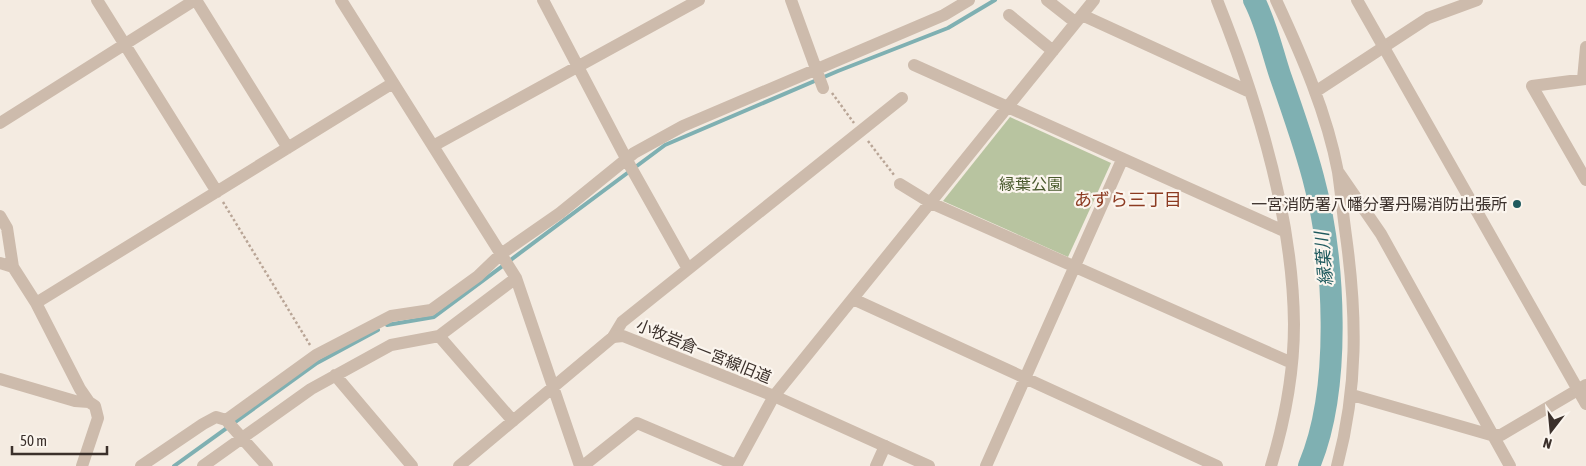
<svg xmlns="http://www.w3.org/2000/svg" width="1586" height="466" font-family="'Asap Condensed','Noto Sans JP',sans-serif">
	<style>
		.green { fill: #b8c4a0 }
		.lines { fill: none; stroke-linecap: round; stroke-linejoin: round }
		.stream { stroke: #7fb0b2; stroke-width: 4 }
		.river { stroke: #7fb0b2; stroke-width: 22 }
		.path { stroke: #b9a596; stroke-width: 2.5; stroke-dasharray: 2.5 2.5; stroke-linecap: butt }
		.minor { stroke: #cdbbac; stroke-width: 12 }
		.tertiary { stroke: #cdbbac; stroke-width: 12 }
		.poi-dot { fill: #1f5a5e; stroke: #fbf5ee; stroke-width: 2 }
		.labels { text-anchor: middle; stroke-width: 4.5; stroke-linejoin: round; paint-order: stroke }
		.park-label { font-size: 16px; fill: #4a5a2e; stroke: #fbf5ee }
		.poi-label { font-size: 16px; fill: #3b302b; stroke: #fbf5ee; text-anchor: end }
		.street-label { font-size: 16px; fill: #3b302b; stroke: #fbf5ee }
		.neighbourhood-label { font-size: 18px; fill: #8c3b22; stroke: #fbf5ee }
		.water-label { font-size: 18px; font-style: italic; fill: #1f5a5e; stroke: #fbf5ee }
	</style>
	<rect width="100%" height="100%" fill="#f4ebe1"/>
	<!-- green -->
	<path class="green" d="M1010,117L1111,163L1068,257L943,201Z"/>
	<g class="lines">
		<!-- stream -->
		<path class="stream" d="M387,325L434,317L665,145L838,71L948,28L995,0
			M174,466L317,363L378,330"/>
		<!-- river -->
		<path class="river" d="M1254,0C1266,23 1272,51 1280,75C1292,109 1304,143 1313,177C1335,258 1342,388 1309,466"/>
		<!-- path -->
		<path class="path" d="M832,93L854,123
			M868,141L894,175
			M223,202L310,345"/>
		<!-- minor -->
		<path class="minor" d="M97,0L217,192
			M196,0L288,148
			M341,0L516,278L580,466
			M543,0L629,164L688,269
			M791,0L823,88
			M1047,0L1075,22
			M1217,0C1257,100 1293,215 1294,324C1294,372 1285,420 1271,466
			M1276,0C1301,54 1327,113 1338,172C1341,193 1343,215 1346,236C1357,316 1358,387 1337,466
			M1009,15L1053,51
			M1082,15L1250,92
			M914,65L1284,231
			M1583,79L1586,47
			M1586,79L1532,86L1586,180
			M1315,92L1428,18L1477,0
			M0,123L195,0
			M433,146L699,0
			M1339,173L1381,234L1510,466
			M900,184L931,203L1292,363
			M0,216L7,228L13,267L36,303L80,389L89,402L95,406L98,418L82,466
			M0,263L13,267
			M853,299L1217,466
			M36,303L393,83
			M439,336L513,421
			M335,375L412,466
			M0,379L75,401L89,402
			M1352,395L1491,435H1501L1586,385
			M226,420L316,355L391,316L431,310L478,276L501,254L560,213L634,153L683,126L944,15L969,0
			M141,466L203,424L216,417L226,420L267,466
			M203,466L311,389L391,345L439,336L516,278
			M459,466L613,337L622,322L902,98
			M583,466L637,423L736,465
			M736,466L774,396L1094,0
			M876,466L885,446
			M986,466L1122,160"/>
		<!-- tertiary -->
		<path class="tertiary" d="M1357,0L1586,404
			M613,337L623,336L774,396L929,466"/>
	</g>
	<!-- markers -->
	<circle class="poi-dot" cx="1517" cy="204" r="5"/>
	<g class="labels">
		<!-- park labels -->
		<g class="park-label">
			<text x="1031" y="190">縁葉公園</text>
		</g>
		<!-- poi labels -->
		<g class="poi-label">
			<text x="1507" y="210">一宮消防署八幡分署丹陽消防出張所</text>
		</g>
		<!-- street labels -->
		<g class="street-label">
			<text transform="translate(704 351) rotate(22)" y="6">小牧岩倉一宮線旧道</text>
		</g>
		<!-- neighbourhood labels -->
		<g class="neighbourhood-label">
			<text x="1128" y="206">あずら三丁目</text>
		</g>
		<!-- water labels -->
		<g class="water-label">
			<text transform="translate(1324 259) rotate(-95)" y="6">縁葉川</text>
		</g>
	</g>
	<!-- north arrow -->
	<g transform="translate(1551 431) rotate(196)" stroke="#fbf5ee" stroke-width="4" paint-order="stroke">
	<path d="M0-4L9 19L0 12L-9 19Z" fill="#3b302b"/>
	<text y="-8" font-size="14" font-weight="bold" text-anchor="middle" fill="#3b302b">N</text>
	</g>
	<!-- scale -->
	<path d="M12 446v8h95v-8" fill="none" stroke="#3b302b" stroke-width="2.5"/>
	<text x="20" y="446" font-size="15" fill="#3b302b" stroke="#fbf5ee" stroke-width="4" paint-order="stroke">50 m</text>
</svg>
